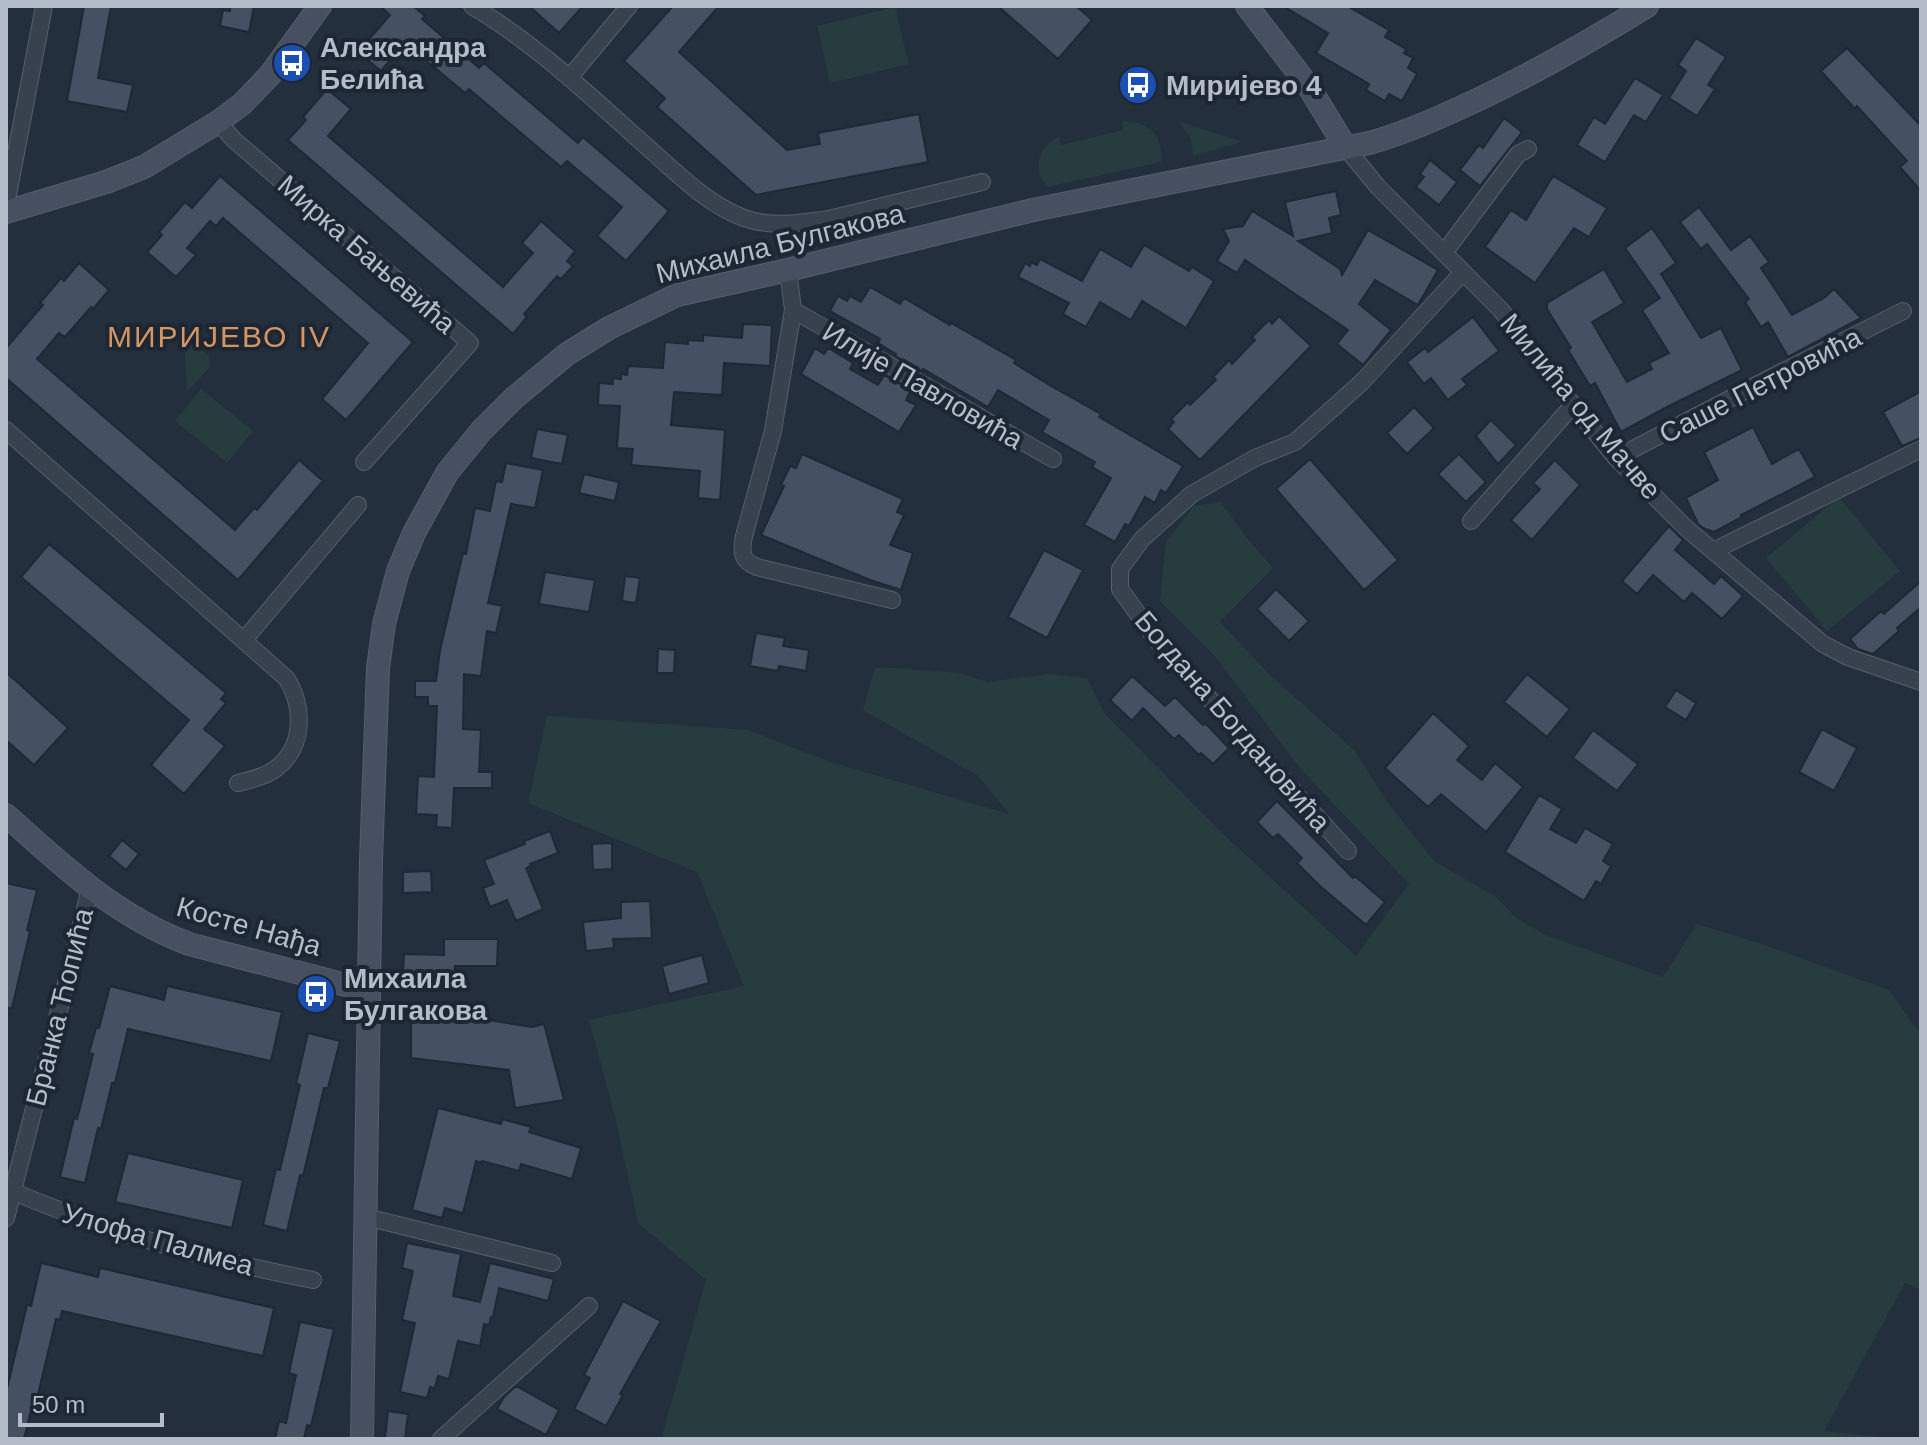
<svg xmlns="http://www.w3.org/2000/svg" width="1927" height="1445" font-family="Arial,sans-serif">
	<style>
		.green { fill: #263c3f }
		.building { fill: #455162; stroke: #1f2835; stroke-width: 2 }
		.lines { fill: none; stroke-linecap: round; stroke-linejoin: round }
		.street-casing { stroke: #565f6c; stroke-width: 18 }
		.secondary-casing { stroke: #565f6c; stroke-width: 24 }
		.street { stroke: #38414e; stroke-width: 16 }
		.secondary { stroke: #465061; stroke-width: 22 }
		.labels { text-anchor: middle; stroke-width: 8; stroke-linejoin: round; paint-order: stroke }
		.poi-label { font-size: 28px; font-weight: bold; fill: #b4bcc9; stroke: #1d2633; text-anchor: start }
		.street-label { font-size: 28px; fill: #b4bcc9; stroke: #1d2633 }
		.neighbourhood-label { font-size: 30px; letter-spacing: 2px; fill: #d59563; stroke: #1d2633 }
	</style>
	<rect width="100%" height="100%" fill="#242f3e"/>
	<!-- green -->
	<path class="green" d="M895,7L909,64L830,83L817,26Z
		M1122,121C1150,122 1163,134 1161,162L1047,187C1032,168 1037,147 1059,137L1061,145L1123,130Z
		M1180,122L1242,142L1193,156L1191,140Z
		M184,336L209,356V368L187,392Z
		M201,389L253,431L227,463L175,421Z
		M1839,497L1900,571L1827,631L1766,558Z
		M1220,502L1251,543L1273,568L1220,622L1269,674L1355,751L1385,799L1434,861L1496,897L1516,918L1546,935L1663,977L1697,924L1765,945L1889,990L1921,1035V1290L1905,1283L1824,1431L1901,1439H664L663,1432L706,1280L638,1223L615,1116L589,1020L744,986L697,872L528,803L547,716L748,730L830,762L1009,814L978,776L863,710L875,667L958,673L988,682L1048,674L1087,678L1105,714L1223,834L1356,956L1409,884L1301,769L1213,654L1160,601L1166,542L1194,506Z"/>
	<!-- building -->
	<path class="building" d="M84,6H111L98,78L133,85L127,112L67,101Z
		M230,6H254L249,32L220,26L223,10L230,11Z
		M380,6H413L425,16L422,19L479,68L484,63L578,143L583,137L669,211L626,261L597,236L622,207L567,161L561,167L469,89L465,93L405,43L381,71L358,52L390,15Z
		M529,6H583L559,33Z
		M673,6H719L679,52L787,150L820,144L818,133L919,114L928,162L756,195L657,107L665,98L624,61Z
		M998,6H1076L1092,20L1058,59Z
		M1283,6H1347L1389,30L1385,37L1406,49L1404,53L1413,58L1408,68L1417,74L1402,101L1389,94L1385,101L1366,90L1369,84L1316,53L1328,33Z
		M1696,38L1726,57L1708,85L1715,89L1697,116L1669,98L1686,71L1678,65Z
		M1847,48L1921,126V191L1900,167L1907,161L1857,106L1855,109L1821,71Z
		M1635,78L1663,95L1646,122L1634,115L1605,162L1577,145L1594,117L1605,124Z
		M327,89L351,109L328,136L503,287L533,253L522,243L541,221L575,251L567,261L573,266L561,279L557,276L524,314L527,317L513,334L288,140L306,120L303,117Z
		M1504,118L1522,132L1480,186L1460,170L1479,145L1483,148Z
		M1430,160L1457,182L1439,205L1416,187L1424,177L1420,174Z
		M220,176L413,342L346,420L322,399L368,343L223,218L216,226L210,221L187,248L196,255L176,277L147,252L162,235L159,232L185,202L192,208Z
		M1553,176L1607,208L1589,237L1574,228L1535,283L1485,247L1511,210L1526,220Z
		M1336,191L1341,215L1329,218L1332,233L1298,241L1340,269L1342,275L1368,230L1438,270L1418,305L1375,280L1359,304L1391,330L1363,365L1337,344L1348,330L1245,260L1237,273L1217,261L1229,241L1223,229L1243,226L1252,211L1293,236L1285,202Z
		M1699,207L1731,250L1750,236L1769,262L1761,268L1792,315L1824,298L1834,289L1861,318L1788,357L1768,322L1761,327L1745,302L1749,299L1707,244L1701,249L1680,222Z
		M1652,228L1676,263L1661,274L1701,338L1721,328L1742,370L1667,407L1621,432L1595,383L1590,386L1568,350L1571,348L1547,309V303L1604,269L1624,303L1592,322L1627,382L1652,369L1649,363L1669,353L1642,310L1660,298L1625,248Z
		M1144,245L1189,271L1192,267L1214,281L1186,328L1142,301L1131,320L1100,302L1086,327L1063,314L1069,303L1018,277L1025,263L1030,266L1031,262L1037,265L1040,259L1082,281L1100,249L1131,267Z
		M79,263L109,290L93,309L91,307L65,337L59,333L37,359L235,530L254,508L257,510L299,460L323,481L238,580L6,378V348L43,305L40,303L61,278L64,281Z
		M870,287L900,304L904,298L950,325L951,323L1016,360L1014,363L1051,386L1101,414L1099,417L1183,466L1166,493L1161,490L1155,503L1145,497L1129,526L1125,524L1115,542L1084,525L1111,478L1092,467L1095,462L1042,432L1049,420L998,390L988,407L923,369L922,371L895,356L896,354L878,343L880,339L830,311L838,296L847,301L850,296L861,302Z
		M1279,316L1311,346L1200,460L1168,429L1174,422L1171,419L1188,402L1190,405L1216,380L1213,377L1229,360L1232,364L1255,340L1252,337L1269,320L1272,324Z
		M1473,317L1499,351L1462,379L1467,385L1448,400L1431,378L1424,384L1407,362L1425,348L1428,352Z
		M743,324L772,325L770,366L724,363L722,395L674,392L671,425L725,430L720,500L698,498L700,471L631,465L633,449L617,448L620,406L598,405L599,383L613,384V378L621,379V374L627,375L628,366L663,368L665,342L688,344V340L703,341V335L742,338Z
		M815,348L824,354L828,348L853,363L850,369L878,385L884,375L911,390L906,400L916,405L899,432L801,374Z
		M1921,391V438L1902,446L1883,412Z
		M1414,407L1434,428L1407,454L1387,433Z
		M1491,420L1516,445L1498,464L1476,436Z
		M1753,427L1772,464L1799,449L1815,477L1741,515L1742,517L1714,532L1703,528L1698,524L1686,498L1718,480L1704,452Z
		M537,429L568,435L562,464L531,458Z
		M802,454L903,499L897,512L904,515L890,545L913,553L901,590L870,580L761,535L784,486L781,485L790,466L796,468Z
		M1459,454L1486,482L1466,502L1438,474Z
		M1310,459L1398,560L1364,590L1276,489Z
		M1555,460L1580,485L1532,540L1511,520L1540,489L1533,483Z
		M506,463L543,470L535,508L511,504L488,603L502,606L496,633L487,631L481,676L464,674L463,729L481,730L479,772H492V788H454L452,828L436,827L437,815L416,814L418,776L434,777L437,706H428V697H415V681H436L440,650L463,553L466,554L475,508L490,511L496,481L502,482Z
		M584,474L619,482L615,501L579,493Z
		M1669,526L1683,540L1675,550L1714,584L1721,576L1743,596L1722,619L1692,593L1684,602L1653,575L1637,594L1622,581Z
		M49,544L226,693L221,699L226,703L204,729L225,746L184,794L151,765L189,720L21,577Z
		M1044,550L1083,570L1047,638L1008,617Z
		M545,572L595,580L589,612L539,604Z
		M625,576L640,578L636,603L622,601Z
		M1921,581V607L1897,628L1899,631L1873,654L1858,649L1850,639L1881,611L1884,614Z
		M1276,589L1309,621L1289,641L1257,609Z
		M756,633L785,638L783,646L809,650L806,671L779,666L778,671L750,666Z
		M658,649L675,650L674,673H657Z
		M6,672L68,728L34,765L6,740Z
		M1527,674L1570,709L1547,737L1504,702Z
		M1132,676L1165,706L1175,697L1203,725L1205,723L1229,748L1213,764L1201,753L1199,755L1179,735L1174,739L1143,708L1132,721L1110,700Z
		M1676,690L1696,703L1686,720L1665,707Z
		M1433,713L1469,746L1457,760L1482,780L1495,763L1523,787L1486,832L1441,794L1428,807L1385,768Z
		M1822,729L1857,748L1834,791L1799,772Z
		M1593,730L1638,764L1617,791L1573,758Z
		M1539,795L1562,809L1550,829L1576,843L1585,828L1613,844L1603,861L1611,866L1601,884L1596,881L1584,901L1505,852Z
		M1277,801L1353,878L1355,876L1385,902L1366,925L1320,886L1297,863L1302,858L1278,834L1273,838L1257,822Z
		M550,831L558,853L530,864L531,866L526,868L543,909L516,921L507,900L490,907L483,888L494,884L484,860L525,844L524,841Z
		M122,840L139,854L126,870L109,856Z
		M612,843V869L593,870L592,844Z
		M431,871L432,892L403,893V872Z
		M6,883L37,890L27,930L30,931L12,1008H6Z
		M650,901L652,938L613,939L614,948L586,951L583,922L621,918V902Z
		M444,939H498L497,966H455L454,987L410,985L411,974L403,973L404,954L444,955Z
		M702,955L709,983L669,994L662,966Z
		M110,986L164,1000L167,986L282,1012L271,1061L128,1029L115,1083H112L101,1129L98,1128L85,1183L60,1177L74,1118L77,1119L82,1100L93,1054L89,1053L96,1028H99Z
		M411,1008L532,1027L544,1024L564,1100L515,1108L509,1070L411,1058Z
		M308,1033L340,1041L328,1088H324L303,1176L300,1175L287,1231L263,1225L276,1169L280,1170L300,1085L296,1084Z
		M438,1108L501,1124L502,1119L531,1127L529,1132L581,1148L572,1179L521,1164L519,1171L482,1161L481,1163L476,1161L463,1213L445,1208L442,1218L412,1210Z
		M128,1153L243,1180L232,1228L115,1202Z
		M407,1243L461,1254L453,1296L480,1302L490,1263L554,1279L548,1301L499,1288L493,1317H491L489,1325L484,1324L480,1346L458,1341L449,1379L438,1376L435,1388L430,1387L427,1398L400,1392L415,1323L402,1320L413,1271L402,1268Z
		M41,1263L98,1277L100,1268L274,1308L263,1356L62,1311L60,1320L56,1319L34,1411L31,1410L24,1439H6V1393L27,1305L31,1306Z
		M623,1301L661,1321L620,1394L623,1395L606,1426L574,1409L590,1378L584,1375Z
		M300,1322L334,1329L311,1426L307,1425L304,1439H275L279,1421L286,1423L296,1375L289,1373Z
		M516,1386L559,1410L546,1435L497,1409L504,1397Z
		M388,1411L408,1414L405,1439H385Z"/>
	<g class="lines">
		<defs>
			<path id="street" d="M472,6C536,44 590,96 645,145C675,171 706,204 744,218C772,228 800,223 829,219L982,182
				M569,78L629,6
				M218,122L234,140L470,343L364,462
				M1346,148L1378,187L1501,310L1573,405L1616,458L1686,528L1823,644L1848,657L1921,682
				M6,205L44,6
				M1444,253L1518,154L1528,149
				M788,270L793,310L773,431L744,536C741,552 741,561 757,567L892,600
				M793,310L1053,459
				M6,430L287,679C303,705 305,744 279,766C268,776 253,779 238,783
				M1616,458L1766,380L1903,311
				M1471,521L1573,405
				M1713,551L1921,449
				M244,640L358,505
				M1348,851L1158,642L1120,589V569L1142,539L1192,494L1255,458L1295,442L1362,382L1463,272
				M6,1188C28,1199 52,1207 75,1216C152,1245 233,1264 313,1280
				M366,1217L552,1263
				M6,1218L90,889
				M441,1439L589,1306"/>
			<path id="secondary" d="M1247,6L1309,87L1346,148
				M6,212L106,182L144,167L218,122L242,104L270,75L320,6
				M6,815C62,866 117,917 189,944L369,991
				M362,1439L371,860L378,668L384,624L398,571L414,533L447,473L481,431L514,398L567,354L609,328L677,295L788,270L1033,210L1369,143C1402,134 1432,121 1462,107C1526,78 1587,43 1647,6"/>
		</defs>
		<!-- street casing -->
		<use href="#street" class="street-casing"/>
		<!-- secondary casing -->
		<use href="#secondary" class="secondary-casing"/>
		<!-- street -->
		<use href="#street" class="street"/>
		<!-- secondary -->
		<use href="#secondary" class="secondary"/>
	</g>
	<!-- icons -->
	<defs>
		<symbol id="bus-disc" viewBox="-11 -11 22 22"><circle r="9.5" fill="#1a4fb4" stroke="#1d2633"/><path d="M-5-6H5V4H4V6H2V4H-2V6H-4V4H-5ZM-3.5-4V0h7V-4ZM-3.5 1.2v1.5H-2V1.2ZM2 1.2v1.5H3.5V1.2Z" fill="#fff"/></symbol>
	</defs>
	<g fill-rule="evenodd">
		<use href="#bus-disc" x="270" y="41" width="44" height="44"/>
		<use href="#bus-disc" x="1116" y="63" width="44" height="44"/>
		<use href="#bus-disc" x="294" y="972" width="44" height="44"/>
	</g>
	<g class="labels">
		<!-- poi labels -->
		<g class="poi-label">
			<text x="320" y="57">Александра<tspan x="320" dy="32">Белића</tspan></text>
			<text x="1166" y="95">Миријево 4</text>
			<text x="344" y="988">Михаила<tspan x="344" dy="32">Булгакова</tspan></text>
		</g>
		<!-- street labels -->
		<g class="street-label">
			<text transform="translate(780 243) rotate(-14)" y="10">Михаила Булгакова</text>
			<text transform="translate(367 254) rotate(41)" y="10">Мирка Бањевића</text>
			<text transform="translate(923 385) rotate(30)" y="10">Илије Павловића</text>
			<text transform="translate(1760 385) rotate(-27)" y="10">Саше Петровића</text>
			<text transform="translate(1581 406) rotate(50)" y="10">Милића од Мачве</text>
			<text transform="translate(1233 721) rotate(49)" y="10">Богдана Богдановића</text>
			<text transform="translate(249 926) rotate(16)" y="10">Косте Нађа</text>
			<text transform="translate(59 1007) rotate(-76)" y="10">Бранка Ћопића</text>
			<text transform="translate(158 1239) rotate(16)" y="10">Улофа Палмеа</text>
		</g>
		<!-- neighbourhood labels -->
		<g class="neighbourhood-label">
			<text x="219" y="347">МИРИЈЕВО IV</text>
		</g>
	</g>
	<!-- border -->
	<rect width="1927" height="1445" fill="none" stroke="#b4bcc9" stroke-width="16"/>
	<!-- scale -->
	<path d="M20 1413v12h142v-12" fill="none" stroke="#b4bcc9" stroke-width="4"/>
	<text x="32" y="1413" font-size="24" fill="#b4bcc9" stroke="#1d2633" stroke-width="6" paint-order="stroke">50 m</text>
</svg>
